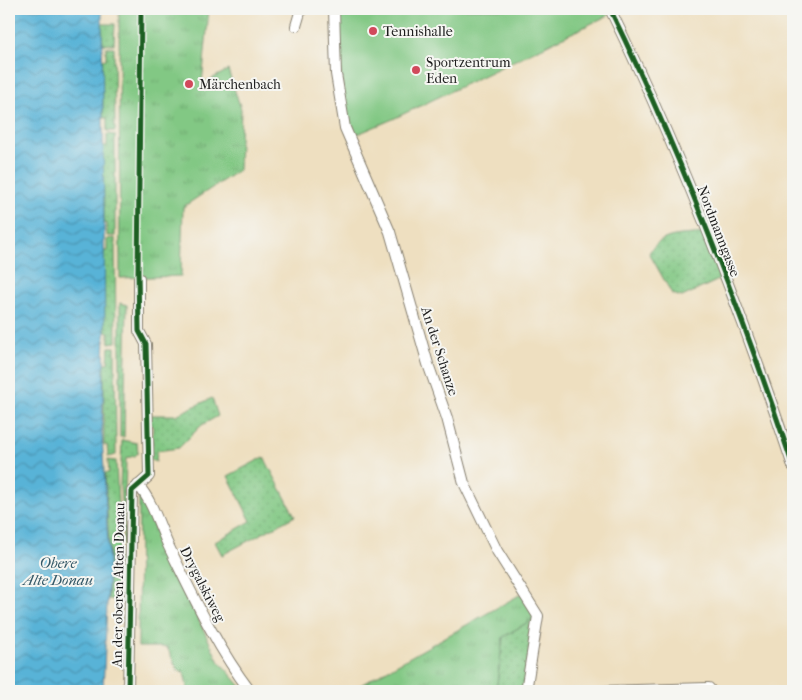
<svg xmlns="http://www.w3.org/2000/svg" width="802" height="700" font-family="'IM FELL French Canon',serif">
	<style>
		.grass { fill: url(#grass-dots); stroke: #4f7250 }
		.park { fill: url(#park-tufts); stroke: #4f7250 }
		.pitch { fill: #82c884; stroke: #4f7250 }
		.water { fill: url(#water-waves); stroke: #3a687a }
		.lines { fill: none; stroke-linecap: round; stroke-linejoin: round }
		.street-casing { stroke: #857e6e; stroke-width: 12 }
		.street { stroke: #fff; stroke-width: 10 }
		.cycleway-casing { stroke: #f6f6f2; stroke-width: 8 }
		.cycleway { stroke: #1b5e20; stroke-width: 5 }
		.poi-dot { fill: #d1495b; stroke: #f6f6f2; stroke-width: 2 }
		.labels { text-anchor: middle; stroke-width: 4; stroke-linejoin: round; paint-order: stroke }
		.poi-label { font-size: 14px; fill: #1c1c1c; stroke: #f6f6f2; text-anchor: start }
		.street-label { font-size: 14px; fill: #1c1c1c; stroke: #f6f6f2 }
		.water-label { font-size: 15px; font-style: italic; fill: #345867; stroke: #f6f6f2 }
	</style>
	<defs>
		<pattern id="grass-dots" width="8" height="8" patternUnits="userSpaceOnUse" patternTransform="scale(1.25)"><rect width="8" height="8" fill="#82c884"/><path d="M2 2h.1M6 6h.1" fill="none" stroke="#70ab71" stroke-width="1.8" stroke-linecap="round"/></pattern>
		<pattern id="park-tufts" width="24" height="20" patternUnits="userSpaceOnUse" patternTransform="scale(1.25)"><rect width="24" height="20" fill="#82c884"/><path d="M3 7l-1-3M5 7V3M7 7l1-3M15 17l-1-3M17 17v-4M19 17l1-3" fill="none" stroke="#70ab71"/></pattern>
		<pattern id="water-waves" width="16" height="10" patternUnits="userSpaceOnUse" patternTransform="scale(1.25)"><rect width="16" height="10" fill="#59b3d7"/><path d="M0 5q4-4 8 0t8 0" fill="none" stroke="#4991ae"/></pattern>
	</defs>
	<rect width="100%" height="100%" fill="#f6f6f2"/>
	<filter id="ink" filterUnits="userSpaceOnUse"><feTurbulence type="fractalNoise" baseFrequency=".02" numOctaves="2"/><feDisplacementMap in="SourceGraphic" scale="10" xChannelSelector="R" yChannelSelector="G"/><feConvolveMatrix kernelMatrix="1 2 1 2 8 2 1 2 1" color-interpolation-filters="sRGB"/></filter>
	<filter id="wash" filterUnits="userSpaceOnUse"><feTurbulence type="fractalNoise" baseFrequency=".0096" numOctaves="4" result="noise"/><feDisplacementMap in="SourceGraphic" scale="20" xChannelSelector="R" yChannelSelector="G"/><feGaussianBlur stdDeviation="1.12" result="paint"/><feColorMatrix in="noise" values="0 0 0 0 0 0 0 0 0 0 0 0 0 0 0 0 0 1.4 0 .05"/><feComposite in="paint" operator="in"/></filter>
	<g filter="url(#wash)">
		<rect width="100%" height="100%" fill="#eedfc0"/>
		<!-- grass -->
		<path class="grass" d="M101,24H115L114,44H103Z
			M106,47H114L115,131H107V118H103L102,60L106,59Z
			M107,134L115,135V236H107V223H104L103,146H107Z
			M705,233L725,277L682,297L672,294L649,253C662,232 682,236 705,233Z
			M115,238L116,342L109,343V332H105L103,251H107V239Z
			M120,303L127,305L124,437H120Z
			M109,347H115L116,455L108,457L107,445H104V363H108Z
			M212,398L218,416L202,425L179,448L157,451L156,462L149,459L153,428L148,415H176Z
			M122,440L137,443L138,453L135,456L126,458L123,595V528L120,486Z
			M264,457L295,516L222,555L215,542L251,521L228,476Z
			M108,460L116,461L119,527L118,600L108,599L110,563L105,473H109Z
			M538,616L530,691H496L503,637Z"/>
		<!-- park -->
		<path class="park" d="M119,9H209L202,84L228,70L241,109L239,170L183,207L181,276L120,278Z
			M139,495H141L144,506L218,660L245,691H188L184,672L178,671L167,647H138Z
			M523,593L538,616L503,637L496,691H350Z"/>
		<!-- pitch -->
		<path class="pitch" d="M339,9H607L609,15L393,119L353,136L345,109L340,64L342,59L339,55Z"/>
		<!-- water -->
		<path class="water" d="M9,9H102L105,332L102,434L109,562L103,691H9Z"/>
	</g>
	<g filter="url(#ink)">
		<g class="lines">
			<defs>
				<path id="street" d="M334,9L336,74L345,128L390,232L428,364L447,418L464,483L497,551L538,616L526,691
					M610,9C682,157 741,310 793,466
					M296,26L301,9
					M138,485C153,502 159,526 169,547C193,596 217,648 250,691
					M128,691L132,491L149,476L146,344L139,331V278
					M601,691L709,688L711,691"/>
			</defs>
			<!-- street casing -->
			<use href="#street" class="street-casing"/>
			<!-- street -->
			<use href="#street" class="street"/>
			<defs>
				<path id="cycleway" d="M610,9C682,157 741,310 793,466
					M128,691L132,491L149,476L146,344L139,331L138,272L141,9"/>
			</defs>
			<!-- cycleway casing -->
			<use href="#cycleway" class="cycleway-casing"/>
			<!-- cycleway -->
			<use href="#cycleway" class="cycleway"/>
		</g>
	</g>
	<!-- markers -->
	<g class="poi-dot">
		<circle cx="373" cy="31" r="5"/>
		<circle cx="416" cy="70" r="5"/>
		<circle cx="189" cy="84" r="5"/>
	</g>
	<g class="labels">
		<!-- poi labels -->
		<g class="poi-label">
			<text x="383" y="36">Tennishalle</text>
			<text x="426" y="67">Sportzentrum<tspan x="426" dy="16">Eden</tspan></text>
			<text x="199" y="89">Märchenbach</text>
		</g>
		<!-- street labels -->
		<g class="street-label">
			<text transform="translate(719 231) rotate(69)" y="5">Nordmanngasse</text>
			<text transform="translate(440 351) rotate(72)" y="5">An der Schanze</text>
			<text transform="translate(203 584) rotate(63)" y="5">Drygalskiweg</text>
			<text transform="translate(118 585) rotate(-89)" y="5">An der oberen Alten Donau</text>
		</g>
		<!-- water labels -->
		<g class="water-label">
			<text x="58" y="568">Obere<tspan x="58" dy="17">Alte Donau</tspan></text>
		</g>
	</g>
	<!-- margin -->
	<rect width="802" height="700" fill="none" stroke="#f6f6f2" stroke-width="30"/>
</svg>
